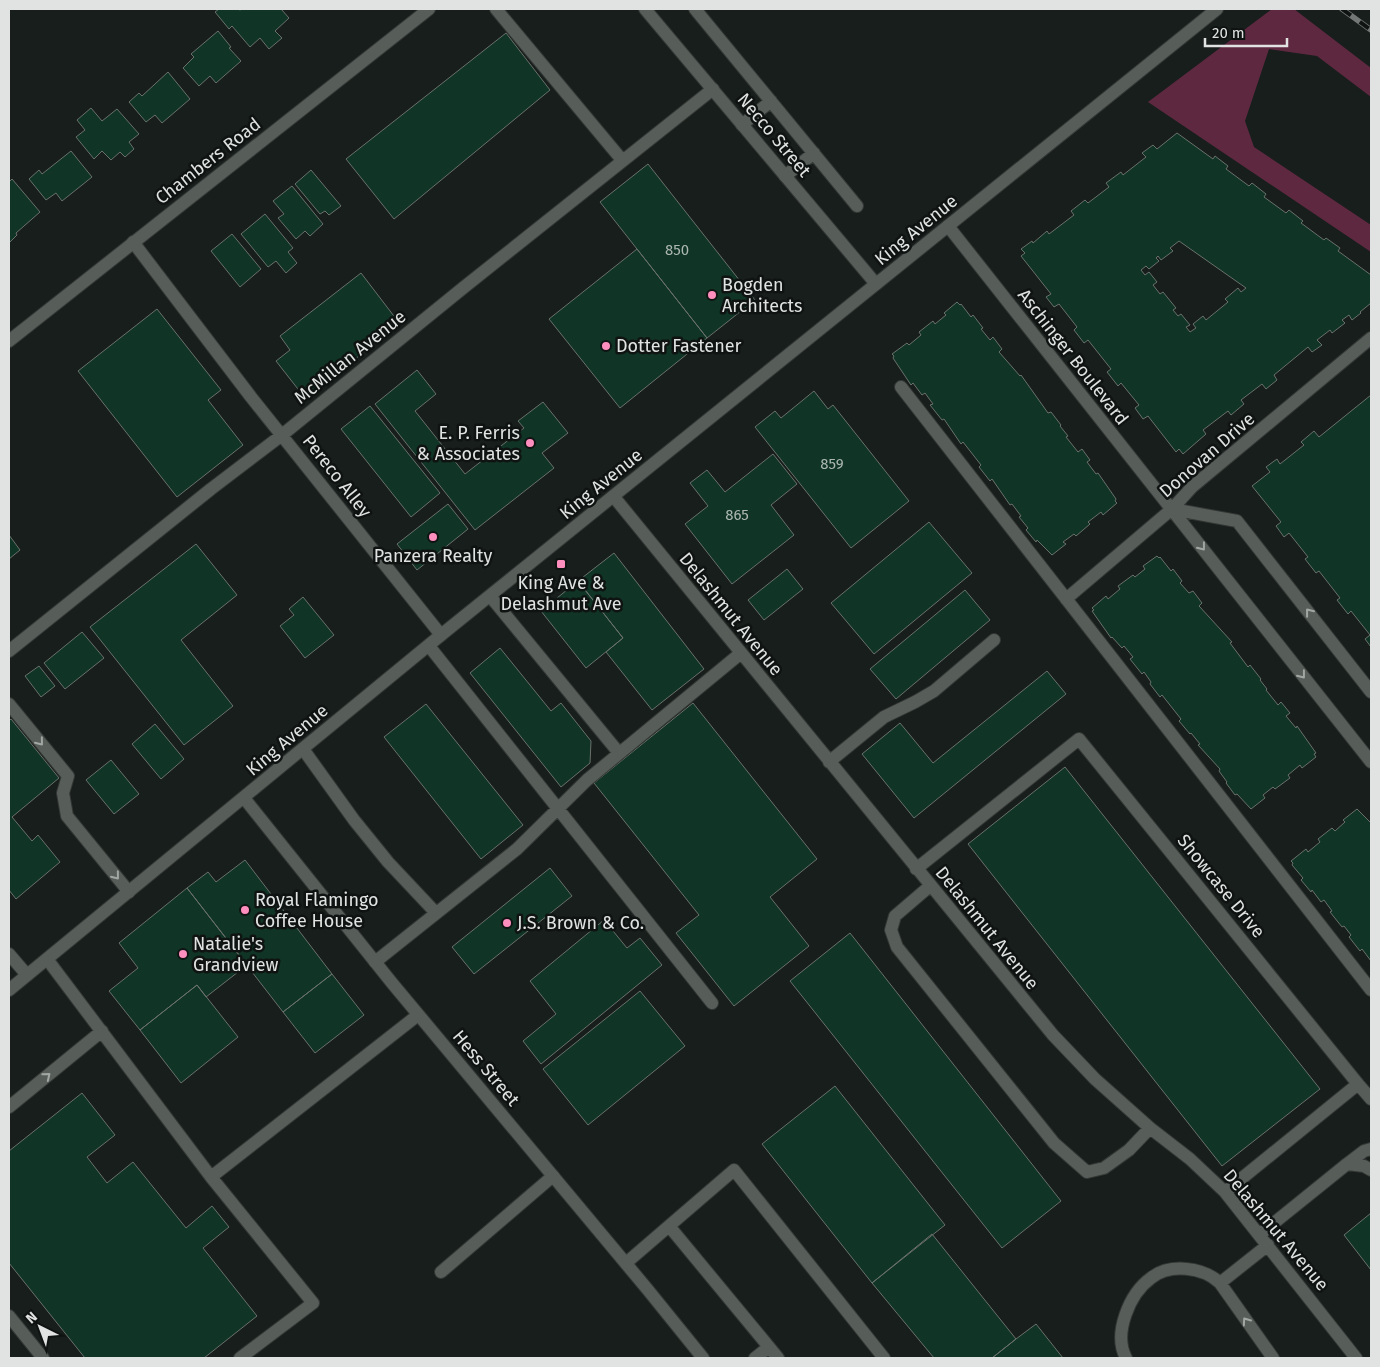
<svg xmlns="http://www.w3.org/2000/svg" width="1380" height="1367" font-family="'Fira Sans',sans-serif">
	<style>
		.green { fill: #5f2841 }
		.building { fill: #103425; stroke: #6a716d; fill-rule: evenodd }
		.lines { fill: none; stroke-linecap: round; stroke-linejoin: round }
		.service-casing { stroke: #343836; stroke-width: 14 }
		.minor-casing { stroke: #343836; stroke-width: 14 }
		.tertiary-casing { stroke: #343836; stroke-width: 14 }
		.service { stroke: #575e5a; stroke-width: 12 }
		.minor { stroke: #575e5a; stroke-width: 12 }
		.tertiary { stroke: #575e5a; stroke-width: 12 }
		.rail-casing { stroke: #737775; stroke-width: 5.5 }
		.rail { stroke: #0f1412; stroke-width: 4; stroke-dasharray: 11; stroke-linecap: butt }
		.oneway { stroke: #a2a7a4 }
		.poi-dot { fill: #fd8ebe; stroke: #0f1412; stroke-width: 2 }
		.labels { text-anchor: middle; stroke-width: 5; stroke-linejoin: round; paint-order: stroke }
		.number-label { font-size: 15px; fill: #acb7b2 }
		.street-label { font-size: 18px; fill: #e0e3e1; stroke: #0f1412 }
		.poi-label { font-size: 18px; fill: #e0e3e1; stroke: #0f1412; text-anchor: start }
	</style>
	<rect width="100%" height="100%" fill="#181e1b"/>
	<!-- green -->
	<path class="green" d="M1272,9H1294L1371,68V97L1317,56L1269,49L1245,121L1254,147L1371,225V252L1148,102Z"/>
	<!-- building -->
	<path class="building" d="M219,9H238L240,10L242,9H281L289,18L275,31L282,38L269,49L260,38L250,47L232,26L229,29L215,12Z
		M218,31L231,47L229,48L241,61L216,83L210,76L199,86L183,68L194,57L191,54Z
		M506,33L550,90L394,219L346,159Z
		M168,72L190,99L162,123L155,115L146,122L129,102L139,93L142,96Z
		M91,108L102,121L117,109L139,134L129,142L134,149L125,157L120,152L111,160L102,151L94,159L76,137L85,130L77,120Z
		M1177,133L1213,159L1215,156L1228,166L1226,169L1249,186L1252,183L1266,194L1264,197L1286,213L1289,210L1303,221L1301,223L1324,240L1326,238L1340,248L1338,251L1371,275V303L1360,312L1361,313L1352,320L1349,315L1342,320L1345,323L1332,333L1330,330L1317,340L1322,345L1312,352L1308,347L1274,375L1277,380L1266,389L1262,384L1241,400L1244,404L1231,415L1228,411L1203,430L1206,434L1183,454L1179,449L1176,452L1148,416L1143,419L1135,408L1139,405L1121,383L1118,386L1107,372L1111,369L1088,340L1084,343L1074,330L1077,327L1059,304L1054,307L1046,297L1051,294L1021,256L1025,253L1021,249L1032,241L1033,243L1047,231L1049,234L1074,215L1071,211L1085,200L1088,203L1109,187L1106,183L1121,172L1123,175L1146,157L1142,153L1153,145L1157,149ZM1179,241L1246,288L1241,292L1238,288L1225,299L1228,302L1206,320L1203,316L1193,324L1196,328L1190,332L1186,327L1190,325L1181,314L1178,316L1173,310L1176,308L1163,292L1160,294L1153,285L1157,282L1149,272L1145,275L1141,270L1146,266L1149,269L1159,261L1156,258L1158,256L1161,260L1173,251L1170,248Z
		M71,151L92,177L62,201L56,193L46,200L29,179L39,170L42,174Z
		M648,164L755,300L707,338L600,202Z
		M311,170L341,206L329,215L325,211L320,214L295,184Z
		M12,179L40,212L16,233L17,235L9,243V182Z
		M292,186L323,224L310,236L305,231L296,239L278,218L284,214L273,201Z
		M265,214L293,248L288,252L297,263L286,273L276,261L268,267L241,234Z
		M232,234L261,269L240,287L211,251Z
		M637,249L707,338L620,408L549,319Z
		M361,273L400,324L305,398L276,361L290,350L280,336Z
		M957,302L960,305L961,304L971,317L973,315L983,328L981,329L990,340L993,337L1002,349L999,352L1020,376L1021,375L1048,413L1051,412L1061,425L1060,426L1068,436L1066,437L1078,452L1082,449L1090,460L1087,462L1096,474L1098,473L1116,499L1115,501L1117,503L1103,515L1101,512L1088,522L1090,524L1076,536L1074,534L1063,542L1066,544L1052,555L1037,540L1036,542L1026,530L1028,528L1019,517L1021,516L1012,504L1010,505L992,479L990,481L979,467L981,465L963,442L961,444L944,419L942,420L930,405L933,404L925,393L922,395L913,383L911,385L893,358L894,356L892,354L907,343L909,345L921,335L919,332L933,321L935,324L946,315L944,313Z
		M157,309L221,390L208,400L243,445L177,497L78,371Z
		M417,370L436,394L415,411L465,474L524,428L518,421L543,402L568,433L542,453L554,468L475,530L375,404Z
		M814,391L828,409L833,405L909,501L851,548L755,427L775,411L781,418Z
		M1371,395V647L1365,639L1370,635L1351,611L1348,614L1337,600L1340,598L1319,571L1316,573L1305,559L1308,557L1289,533L1284,537L1276,526L1281,522L1252,486L1270,472L1266,467L1277,459L1280,464L1304,445L1301,442L1314,431L1319,437Z
		M370,406L440,493L411,517L341,429Z
		M773,454L797,484L771,505L794,535L732,584L685,524L708,506L690,483L707,470L725,492Z
		M448,504L468,529L417,570L397,544Z
		M929,522L972,573L874,654L831,603Z
		M9,535L20,550L9,559Z
		M196,544L237,595L181,640L233,706L184,745L90,627Z
		M614,553L704,669L652,710L606,652L623,638L578,581Z
		M1157,556L1159,558L1160,557L1171,571L1173,569L1182,581L1180,583L1189,593L1193,591L1202,603L1199,606L1232,642L1230,643L1248,667L1250,665L1261,679L1260,680L1267,689L1266,690L1278,705L1281,702L1290,713L1286,716L1296,728L1297,726L1316,753L1314,754L1316,757L1302,768L1300,765L1288,775L1290,778L1275,789L1273,787L1263,795L1265,798L1251,809L1237,794L1235,795L1226,783L1227,782L1219,771L1220,769L1198,745L1200,744L1191,733L1190,734L1179,721L1181,719L1162,695L1160,697L1150,684L1151,682L1144,672L1142,674L1130,659L1133,657L1124,646L1122,648L1112,637L1111,638L1092,611L1094,610L1092,608L1106,596L1108,599L1120,589L1118,586L1133,575L1135,577L1145,569L1143,566Z
		M787,569L803,589L764,620L748,600Z
		M578,581L623,638L586,668L541,611Z
		M965,590L990,620L896,699L870,669Z
		M303,597L334,635L305,658L280,626L294,615L289,609Z
		M82,632L104,658L65,689L44,663Z
		M500,648L551,711L561,703L591,741L590,763L561,787L470,673Z
		M39,666L55,686L41,697L25,676Z
		M1047,671L1066,694L914,818L862,754L900,723L933,763Z
		M693,703L817,859L770,897L809,946L734,1006L676,933L699,915L594,783Z
		M426,704L523,825L481,859L384,737Z
		M11,719L59,778L12,817L32,841L38,835L60,862L16,899L9,890V721Z
		M155,724L184,759L161,779L132,744Z
		M111,760L139,794L114,814L86,780Z
		M1065,767L1320,1089L1222,1166L968,844Z
		M1357,809L1371,823V961L1362,949L1360,951L1349,937L1351,935L1344,926L1342,927L1330,912L1332,911L1324,900L1321,902L1312,890L1311,892L1301,880L1303,878L1292,865L1293,863L1291,861L1306,849L1308,852L1320,842L1318,839L1332,828L1335,831L1345,822L1343,820Z
		M245,860L332,974L283,1012L187,888L208,872L216,882Z
		M550,868L572,896L474,974L452,947Z
		M187,888L247,965L206,997L197,985L140,1030L109,991L138,968L119,943Z
		M604,920L627,948L640,938L662,965L541,1064L523,1041L556,1014L530,981Z
		M850,933L1061,1201L1002,1248L790,981Z
		M332,974L364,1015L315,1053L283,1012Z
		M197,985L238,1037L181,1083L140,1030Z
		M640,991L685,1046L588,1125L543,1069Z
		M835,1086L945,1225L872,1283L762,1144Z
		M82,1093L115,1135L87,1157L107,1183L133,1162L186,1228L212,1206L229,1227L203,1248L257,1316L204,1358H85L9,1263V1151Z
		M1371,1213V1270L1344,1235Z
		M932,1234L1016,1339L992,1358H934L872,1283Z
		M1036,1324L1063,1358H992L1016,1339Z"/>
	<g class="lines">
		<defs>
			<path id="service" d="M496,9L622,160
				M695,9L857,206
				M742,125L771,101
				M785,176L814,153
				M948,226L1371,762
				M133,242L251,397L441,635
				M901,387L1371,990
				M614,497L1053,1035L1095,1079L1150,1128L1190,1159L1225,1192L1356,1358
				M1172,509L1237,521L1371,692
				M490,596L619,753
				M1066,599L1172,509L1192,487L1371,338
				M429,646L712,1003
				M9,651L211,489L282,435L463,288L713,89
				M9,704L68,776L63,793L67,816L129,892
				M303,749L354,820L388,862L436,913
				M829,762L884,717L915,702L934,691L994,640
				M916,869L1079,739L1358,1084L1225,1192
				M930,886L895,916L891,930L897,947L1054,1143L1087,1172L1104,1168L1129,1150L1150,1128
				M9,954L27,975
				M47,959L211,1177L418,1015
				M375,962L517,849L587,780L741,653
				M1358,1084L1371,1099
				M9,1107L102,1031
				M1347,1164L1364,1151L1371,1149
				M211,1177L313,1303L240,1358
				M669,1226L769,1347L755,1358
				M1259,1235L1347,1164L1364,1166L1371,1170
				M626,1263L734,1170L884,1358
				M441,1272L553,1176
				M1220,1283L1268,1245
				M769,1347L778,1358
				M1126,1358C1113,1334 1129,1294 1151,1278C1170,1263 1203,1267 1220,1283L1273,1358"/>
			<path id="minor" d="M645,9L876,284
				M9,341L429,9
				M244,798L392,983L648,1290L703,1358
				M9,1316L43,1358"/>
			<path id="tertiary" d="M9,990L441,635L1217,9"/>
		</defs>
		<!-- service casing -->
		<use href="#service" class="service-casing"/>
		<!-- minor casing -->
		<use href="#minor" class="minor-casing"/>
		<!-- tertiary casing -->
		<use href="#tertiary" class="tertiary-casing"/>
		<!-- service -->
		<use href="#service" class="service"/>
		<!-- minor -->
		<use href="#minor" class="minor"/>
		<!-- tertiary -->
		<use href="#tertiary" class="tertiary"/>
		<defs>
			<path id="rail" d="M1342,9L1371,30"/>
		</defs>
		<!-- rail casing -->
		<use href="#rail" class="rail-casing"/>
		<!-- rail -->
		<use href="#rail" class="rail"/>
	</g>
	<!-- one-way arrows -->
	<defs><path id="oneway-chevron" d="M-2-3.5L2.5 0L-2 3.5" fill="none" stroke-width="1.6" stroke-linecap="round" stroke-linejoin="round" transform="scale(1.25)"/></defs>
	<g class="oneway">
		<use href="#oneway-chevron" transform="translate(1202 547) rotate(52)"/>
		<use href="#oneway-chevron" transform="translate(1309 612) rotate(-128)"/>
		<use href="#oneway-chevron" transform="translate(1302 675) rotate(52)"/>
		<use href="#oneway-chevron" transform="translate(40 742) rotate(51)"/>
		<use href="#oneway-chevron" transform="translate(116 876) rotate(51)"/>
		<use href="#oneway-chevron" transform="translate(47 1076) rotate(-39)"/>
		<use href="#oneway-chevron" transform="translate(1246 1321) rotate(-125)"/>
	</g>
	<!-- markers -->
	<g class="poi-dot">
		<circle cx="712" cy="295" r="5"/>
		<circle cx="606" cy="346" r="5"/>
		<circle cx="530" cy="443" r="5"/>
		<circle cx="433" cy="537" r="5"/>
		<rect x="556" y="559" width="10" height="10" rx="2.5"/>
		<circle cx="245" cy="910" r="5"/>
		<circle cx="507" cy="923" r="5"/>
		<circle cx="183" cy="954" r="5"/>
	</g>
	<g class="labels">
		<!-- number labels -->
		<g class="number-label">
			<text x="677" y="255">850</text>
			<text x="832" y="469">859</text>
			<text x="737" y="520">865</text>
		</g>
		<!-- street labels -->
		<g class="street-label">
			<text transform="translate(774 135) rotate(50)" y="6">Necco Street</text>
			<text transform="translate(208 161) rotate(-38)" y="6">Chambers Road</text>
			<text transform="translate(916 230) rotate(-39)" y="6">King Avenue</text>
			<text transform="translate(350 357) rotate(-39)" y="6">McMillan Avenue</text>
			<text transform="translate(1073 357) rotate(52)" y="6">Aschinger Boulevard</text>
			<text transform="translate(1207 455) rotate(-41)" y="6">Donovan Drive</text>
			<text transform="translate(337 476) rotate(52)" y="6">Pereco Alley</text>
			<text transform="translate(601 484) rotate(-39)" y="6">King Avenue</text>
			<text transform="translate(731 614) rotate(51)" y="6">Delashmut Avenue</text>
			<text transform="translate(287 740) rotate(-40)" y="6">King Avenue</text>
			<text transform="translate(1221 886) rotate(51)" y="6">Showcase Drive</text>
			<text transform="translate(987 928) rotate(51)" y="6">Delashmut Avenue</text>
			<text transform="translate(486 1068) rotate(50)" y="6">Hess Street</text>
			<text transform="translate(1276 1230) rotate(50)" y="6">Delashmut Avenue</text>
		</g>
		<!-- poi labels -->
		<g class="poi-label">
			<text x="722" y="291">Bogden<tspan x="722" dy="21">Architects</tspan></text>
			<text x="616" y="352">Dotter Fastener</text>
			<text x="520" y="439" text-anchor="end">E. P. Ferris<tspan x="520" dy="21">&amp; Associates</tspan></text>
			<text x="433" y="562" text-anchor="middle">Panzera Realty</text>
			<text x="561" y="589" text-anchor="middle">King Ave &amp;<tspan x="561" dy="21">Delashmut Ave</tspan></text>
			<text x="255" y="906">Royal Flamingo<tspan x="255" dy="21">Coffee House</tspan></text>
			<text x="517" y="929">J.S. Brown &amp; Co.</text>
			<text x="193" y="950">Natalie's<tspan x="193" dy="21">Grandview</tspan></text>
		</g>
	</g>
	<!-- border -->
	<rect width="1380" height="1367" fill="none" stroke="#e0e3e1" stroke-width="20"/>
	<!-- north arrow -->
	<g transform="translate(40 1327) rotate(318)" stroke="#0f1412" stroke-width="4" paint-order="stroke">
	<path d="M0-4L9 19L0 12L-9 19Z" fill="#e0e3e1"/>
	<text y="-8" font-size="14" font-weight="bold" text-anchor="middle" fill="#e0e3e1">N</text>
	</g>
	<!-- scale -->
	<path d="M1205 38v8h82v-8" fill="none" stroke="#e0e3e1" stroke-width="2.5"/>
	<text x="1212" y="38" font-size="15" fill="#e0e3e1" stroke="#0f1412" stroke-width="4" paint-order="stroke">20 m</text>
</svg>
